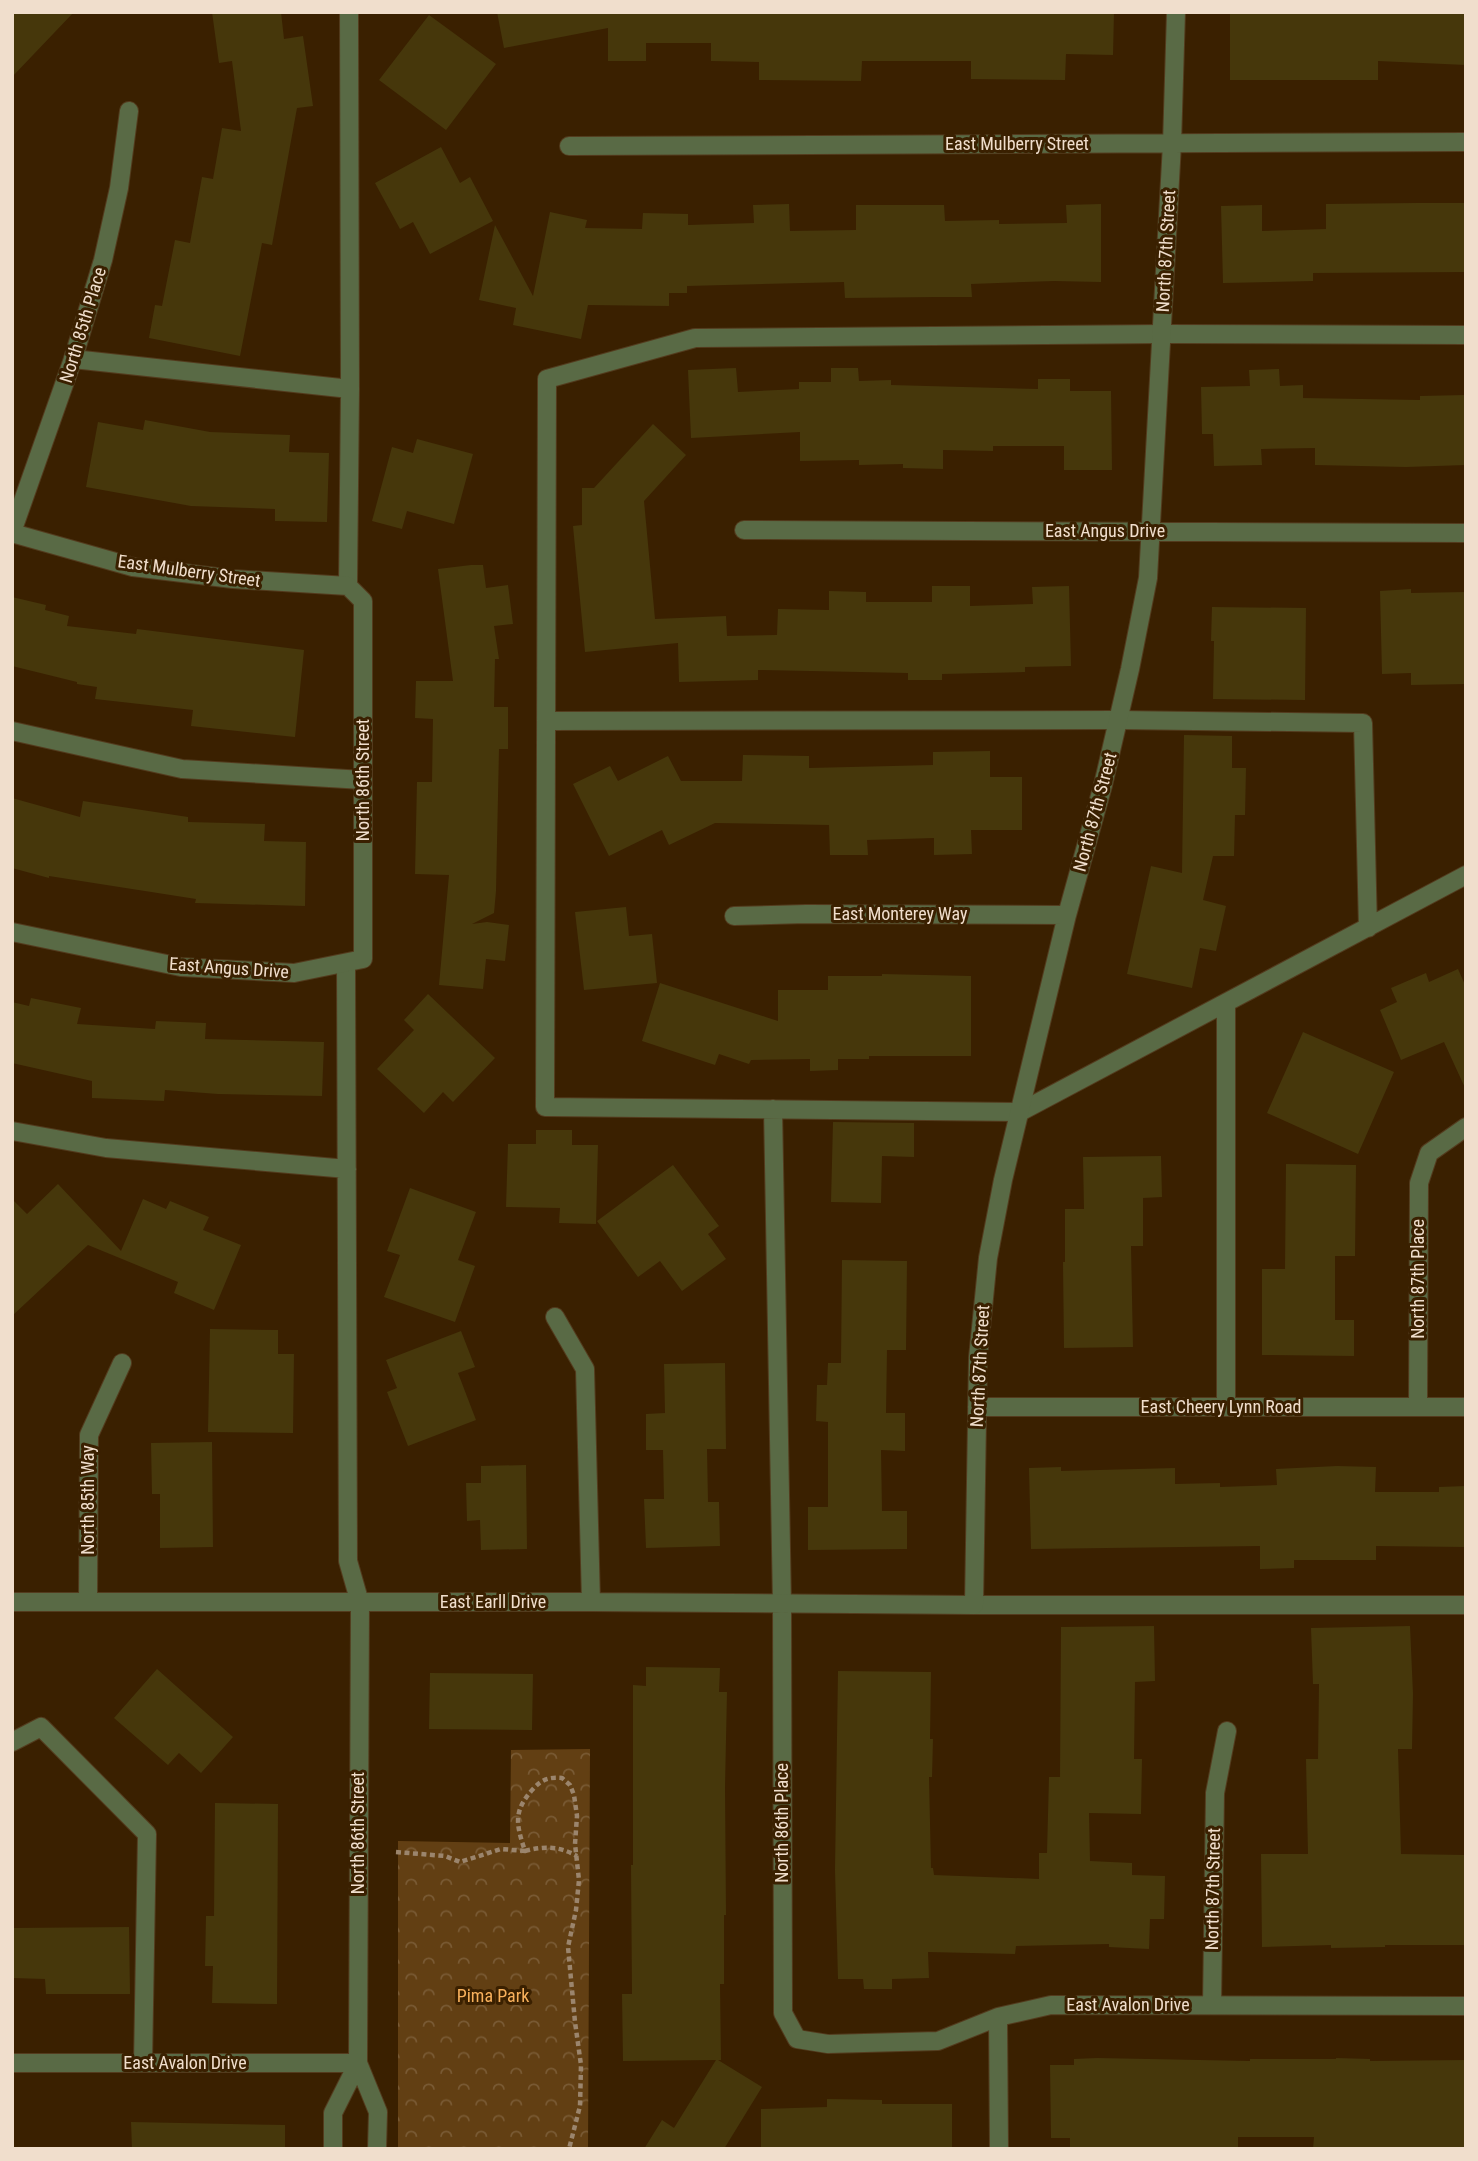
<svg xmlns="http://www.w3.org/2000/svg" width="1478" height="2161" font-family="'Roboto Condensed',sans-serif">
	<style>
		.park { fill: url(#park-crowns) }
		.building { fill: #46370b }
		.lines { fill: none; stroke-linecap: round; stroke-linejoin: round }
		.service-casing { stroke: #533b1d; stroke-width: 20 }
		.minor-casing { stroke: #533b1d; stroke-width: 20 }
		.path { stroke: #9b856d; stroke-width: 4.5; stroke-dasharray: 5 3.5; stroke-linecap: butt }
		.service { stroke: #596a45; stroke-width: 18 }
		.minor { stroke: #596a45; stroke-width: 18 }
		.labels { text-anchor: middle; stroke-width: 6; stroke-linejoin: round; paint-order: stroke }
		.street-label { font-size: 18px; fill: #f0decc; stroke: #3a2000 }
		.park-label { font-size: 18px; fill: #f9b15c; stroke: #3a2000 }
	</style>
	<defs>
		<pattern id="park-crowns" width="20" height="18" patternUnits="userSpaceOnUse" patternTransform="scale(1.75)"><rect width="20" height="18" fill="#623f13"/><path d="M2 6a3 3 0 1 1 6 0M12 15a3 3 0 1 1 6 0" fill="none" stroke="#795a34"/></pattern>
	</defs>
	<rect width="100%" height="100%" fill="#3a2000"/>
	<!-- park -->
	<path class="park" d="M590,1749L588,2149H398V1841L510,1843L511,1750Z"/>
	<!-- building -->
	<path class="building" d="M12,12H74L12,77Z
		M212,12H281L284,39L303,36L313,106L297,108L272,245L262,243L240,356L149,338L155,305L162,306L175,240L190,243L202,177L213,179L222,128L241,131L232,61L219,63Z
		M497,12H1114L1113,55L1066,54L1065,80L971,79V61H862L861,81L759,80V62L711,61V43H646V61H608V28L504,48Z
		M1466,12V65L1378,61V80H1230V13Z
		M429,15L496,64L446,130L379,80Z
		M441,147L460,183L470,177L493,221L430,254L413,222L400,229L375,183Z
		M1416,203H1466V272L1313,273V281L1223,283L1221,206L1262,205V231L1326,229V204Z
		M789,204L790,231L856,230V205H944L945,221L999,220V224L1067,223L1066,205L1101,204V282L1054,281L971,284L972,297H936L845,298L844,282L687,286V293H669V306L588,305L581,339L513,325L516,308L479,300L495,225L533,296L550,212L587,220L585,228L642,229L643,213L688,214V225L754,223L753,205Z
		M736,368L738,392L799,389V382H831V368H858L859,381L891,380V385L1038,389V379H1070V391H1111L1112,470H1064V446H993V451L943,450V469L903,468V464L859,465V460L800,461V432L691,438L688,370Z
		M1279,369L1280,386L1303,385V398L1420,400V396L1466,395V465L1406,467L1315,465V448L1261,449L1262,465L1214,466L1213,434H1202L1201,387L1250,386L1249,370Z
		M145,420L210,432L290,435L289,452L329,453L327,522L275,521V509L191,506L86,487L98,422L143,430Z
		M653,424L686,455L644,501L655,619L726,616L727,636L777,635L778,609L829,610V591L866,592V602H932V586H970V606L1033,604L1032,587L1069,586L1071,666L1025,667V672L942,674V680H908V673L758,670V680L679,682L678,643L585,652L573,526L582,525V488H594Z
		M417,439L473,454L454,524L407,511L402,529L372,521L392,447L413,453Z
		M471,565H483L486,588L508,585L513,624L494,626L499,659H495L494,707H508V749H499L496,891L494,913L472,924L487,922L509,925L505,961L486,959L483,989L439,985L449,875L415,874L417,782H432L433,719L415,718L416,681H453L438,569Z
		M1411,589V593L1466,592V684L1411,685V673L1382,674L1380,591Z
		M12,597L46,605L45,610L69,616L67,626L136,634L137,629L304,650L295,737L191,726L193,710L95,699L97,687L77,684V682L12,666Z
		M1212,607L1306,608L1305,700L1213,699L1214,641H1211Z
		M1184,735L1232,736V768H1246L1245,815H1235L1234,856H1213L1203,900L1226,906L1216,951L1200,948L1192,988L1127,974L1151,866L1182,873Z
		M990,751V777H1022V830H971L972,854L934,855V838L867,840L868,855H830L829,825L715,823L669,845L662,830L609,856L573,784L610,766L618,781L668,756L681,781H742L743,755L809,756V768L933,765V752Z
		M12,798L80,817L83,801L188,817V822L265,824L264,841L306,842L305,906L195,903L196,899L49,876V878L12,868Z
		M626,907L629,936L652,934L657,983L584,990L575,912Z
		M1458,969L1466,987V1090L1444,1042L1401,1060L1380,1010L1397,1002L1391,988L1426,973L1429,982Z
		M882,974L971,976V1056H869V1059H838V1070L810,1071V1059L751,1060L749,1064L719,1054L715,1065L642,1041L660,983L778,1021V990H828V976H882Z
		M428,994L495,1058L453,1102L443,1092L424,1113L377,1069L414,1030L404,1020Z
		M31,998L81,1008L77,1024L155,1029L156,1021L206,1023L205,1039L324,1042L322,1096L218,1094L165,1090L164,1101L92,1098V1081L12,1063V1002L29,1006Z
		M1303,1032L1394,1072L1358,1154L1267,1113Z
		M833,1122L914,1123V1157L882,1156L881,1203L831,1202Z
		M536,1130H572V1145H598L596,1224L559,1223L560,1208L506,1207L508,1144H536Z
		M1161,1156L1162,1197L1143,1198V1246H1131L1133,1347L1064,1348L1063,1262H1065V1209H1084L1083,1157Z
		M1286,1164L1356,1165L1355,1256H1335V1320H1354V1356L1262,1355V1269H1285Z
		M673,1165L719,1226L708,1234L726,1259L682,1291L660,1261L638,1277L597,1221Z
		M58,1184L121,1251L143,1199L166,1209L170,1201L209,1217L203,1230L241,1245L214,1310L174,1293L178,1282L88,1245L12,1316V1199L27,1214Z
		M410,1188L476,1212L458,1260L475,1266L455,1322L384,1297L400,1255L387,1251Z
		M842,1260L907,1261L906,1350H887L886,1413H905V1451L881,1450L882,1511H907V1549L808,1550V1507H828V1422L816,1421L817,1385H827L828,1363H841Z
		M210,1329L278,1330V1354H294L293,1433L208,1432Z
		M461,1331L475,1367L458,1373L476,1420L408,1446L387,1392L397,1388L386,1360Z
		M725,1363L726,1449H707L708,1502H719L720,1546L646,1548L644,1499H664L663,1450H646V1414L665,1413L664,1364Z
		M212,1442L213,1547L160,1548V1494H152L151,1443Z
		M526,1465L527,1549L481,1550L480,1520L467,1521L466,1483H481V1466Z
		M1337,1466L1376,1467L1375,1492H1439V1487L1466,1486V1547L1376,1546V1560H1294V1568L1260,1569V1546L1031,1549L1029,1468L1061,1467V1471L1175,1468V1484L1220,1483V1487L1277,1485L1276,1469Z
		M1154,1626L1155,1681L1135,1682L1134,1759H1142L1141,1814L1089,1813L1090,1861L1132,1863V1875L1165,1876L1164,1919H1150L1149,1949L1109,1947V1944L1016,1946L1015,1954L928,1952L929,1978L892,1979V1989H864L863,1979H838L835,1870L838,1671L931,1672L930,1739H933L932,1777H929L931,1868H933L934,1875L1039,1879V1853H1047L1049,1777H1060L1061,1627Z
		M1410,1626L1413,1694L1412,1749H1398L1401,1854L1466,1855V1945H1385V1947L1331,1948V1945L1262,1947L1261,1854H1308L1306,1759H1318L1319,1684H1313L1311,1628Z
		M646,1667L720,1668L719,1692H727L725,1787L726,1915H724V1984H720L721,2060H718L762,2087L724,2149H644L662,2120L674,2128L716,2060L623,2061L622,1994H632L631,1865H633V1685L646,1686Z
		M157,1669L233,1737L201,1773L179,1753L168,1765L114,1718Z
		M430,1673L533,1674L532,1730L429,1729Z
		M215,1803L278,1804L277,2004L212,2003L213,1966H205L206,1916H214Z
		M129,1927L130,1994H46L45,1979L12,1978V1928Z
		M1097,2058L1250,2061V2059H1336V2058L1370,2059V2061L1466,2060V2149H1313L1314,2137H1238V2149H1070V2138H1051L1050,2065H1074V2059Z
		M827,2099L882,2100V2104H952V2149H761V2109L827,2107Z
		M131,2122L285,2125V2149H132Z"/>
	<g class="lines">
		<defs>
			<path id="service" d="M1466,335L1162,334L695,338L547,379L545,1107L1020,1112L1466,875
				M73,359L350,389
				M348,586L350,389L349,12
				M546,721L1118,720L1363,723L1368,928
				M12,731L182,769L363,780
				M346,964L348,1561L360,1603
				M1226,1004V1407
				M773,1109L782,1604
				M12,1131L106,1148L347,1169
				M974,1605H1466
				M12,1742L41,1727L147,1834L143,2063"/>
			<path id="minor" d="M569,146L1466,142
				M744,530L1466,533
				M12,532L73,359L103,260L119,188L129,111
				M12,533L133,567L233,579L348,586L363,601V959L294,973L181,967L12,932
				M734,916L806,914L1067,915
				M555,1317L585,1369L591,1602
				M977,1407H1466
				M1418,1407L1419,1183L1429,1153L1466,1127
				M12,1602H591L974,1605L978,1358L988,1258L1003,1180L1067,915L1103,785L1130,669L1148,578L1172,144L1176,12
				M88,1602L89,1435L122,1363
				M360,1603L358,2063L378,2112L377,2149
				M782,1604L783,2013L797,2039L828,2044L938,2041L998,2017L1051,2005L1466,2006
				M1212,2005L1215,1793L1227,1731
				M998,2017L999,2149
				M12,2063H358
				M333,2149V2113L358,2063"/>
		</defs>
		<!-- service casing -->
		<use href="#service" class="service-casing"/>
		<!-- minor casing -->
		<use href="#minor" class="minor-casing"/>
		<!-- path -->
		<path class="path" d="M525,1851C544,1846 559,1846 577,1856
			M396,1852L445,1856L460,1862L501,1849L525,1851C516,1824 513,1811 533,1789C542,1779 549,1777 562,1778L570,1785L574,1795L577,1816L575,1844L579,1880L576,1910L568,1947L575,2022L581,2065L580,2106L569,2149"/>
		<!-- service -->
		<use href="#service" class="service"/>
		<!-- minor -->
		<use href="#minor" class="minor"/>
	</g>
	<g class="labels">
		<!-- street labels -->
		<g class="street-label">
			<text x="1017" y="150">East Mulberry Street</text>
			<text transform="translate(1166 251) rotate(-87)" y="6">North 87th Street</text>
			<text transform="translate(83 325) rotate(-73)" y="6">North 85th Place</text>
			<text x="1105" y="537">East Angus Drive</text>
			<text transform="translate(189 571) rotate(8)" y="6">East Mulberry Street</text>
			<text transform="translate(363 780) rotate(-90)" y="6">North 86th Street</text>
			<text transform="translate(1095 812) rotate(-75)" y="6">North 87th Street</text>
			<text x="900" y="920">East Monterey Way</text>
			<text transform="translate(229 968) rotate(4)" y="6">East Angus Drive</text>
			<text transform="translate(1418 1279) rotate(-90)" y="6">North 87th Place</text>
			<text transform="translate(980 1366) rotate(-87)" y="6">North 87th Street</text>
			<text x="1221" y="1413">East Cheery Lynn Road</text>
			<text transform="translate(88 1500) rotate(-90)" y="6">North 85th Way</text>
			<text x="493" y="1608">East Earll Drive</text>
			<text transform="translate(782 1823) rotate(-90)" y="6">North 86th Place</text>
			<text transform="translate(358 1833) rotate(-90)" y="6">North 86th Street</text>
			<text transform="translate(1213 1889) rotate(-89)" y="6">North 87th Street</text>
			<text x="1128" y="2011">East Avalon Drive</text>
			<text x="185" y="2069">East Avalon Drive</text>
		</g>
		<!-- park labels -->
		<g class="park-label">
			<text x="493" y="2002">Pima Park</text>
		</g>
	</g>
	<!-- border -->
	<rect width="1478" height="2161" fill="none" stroke="#f0decc" stroke-width="28"/>
</svg>
